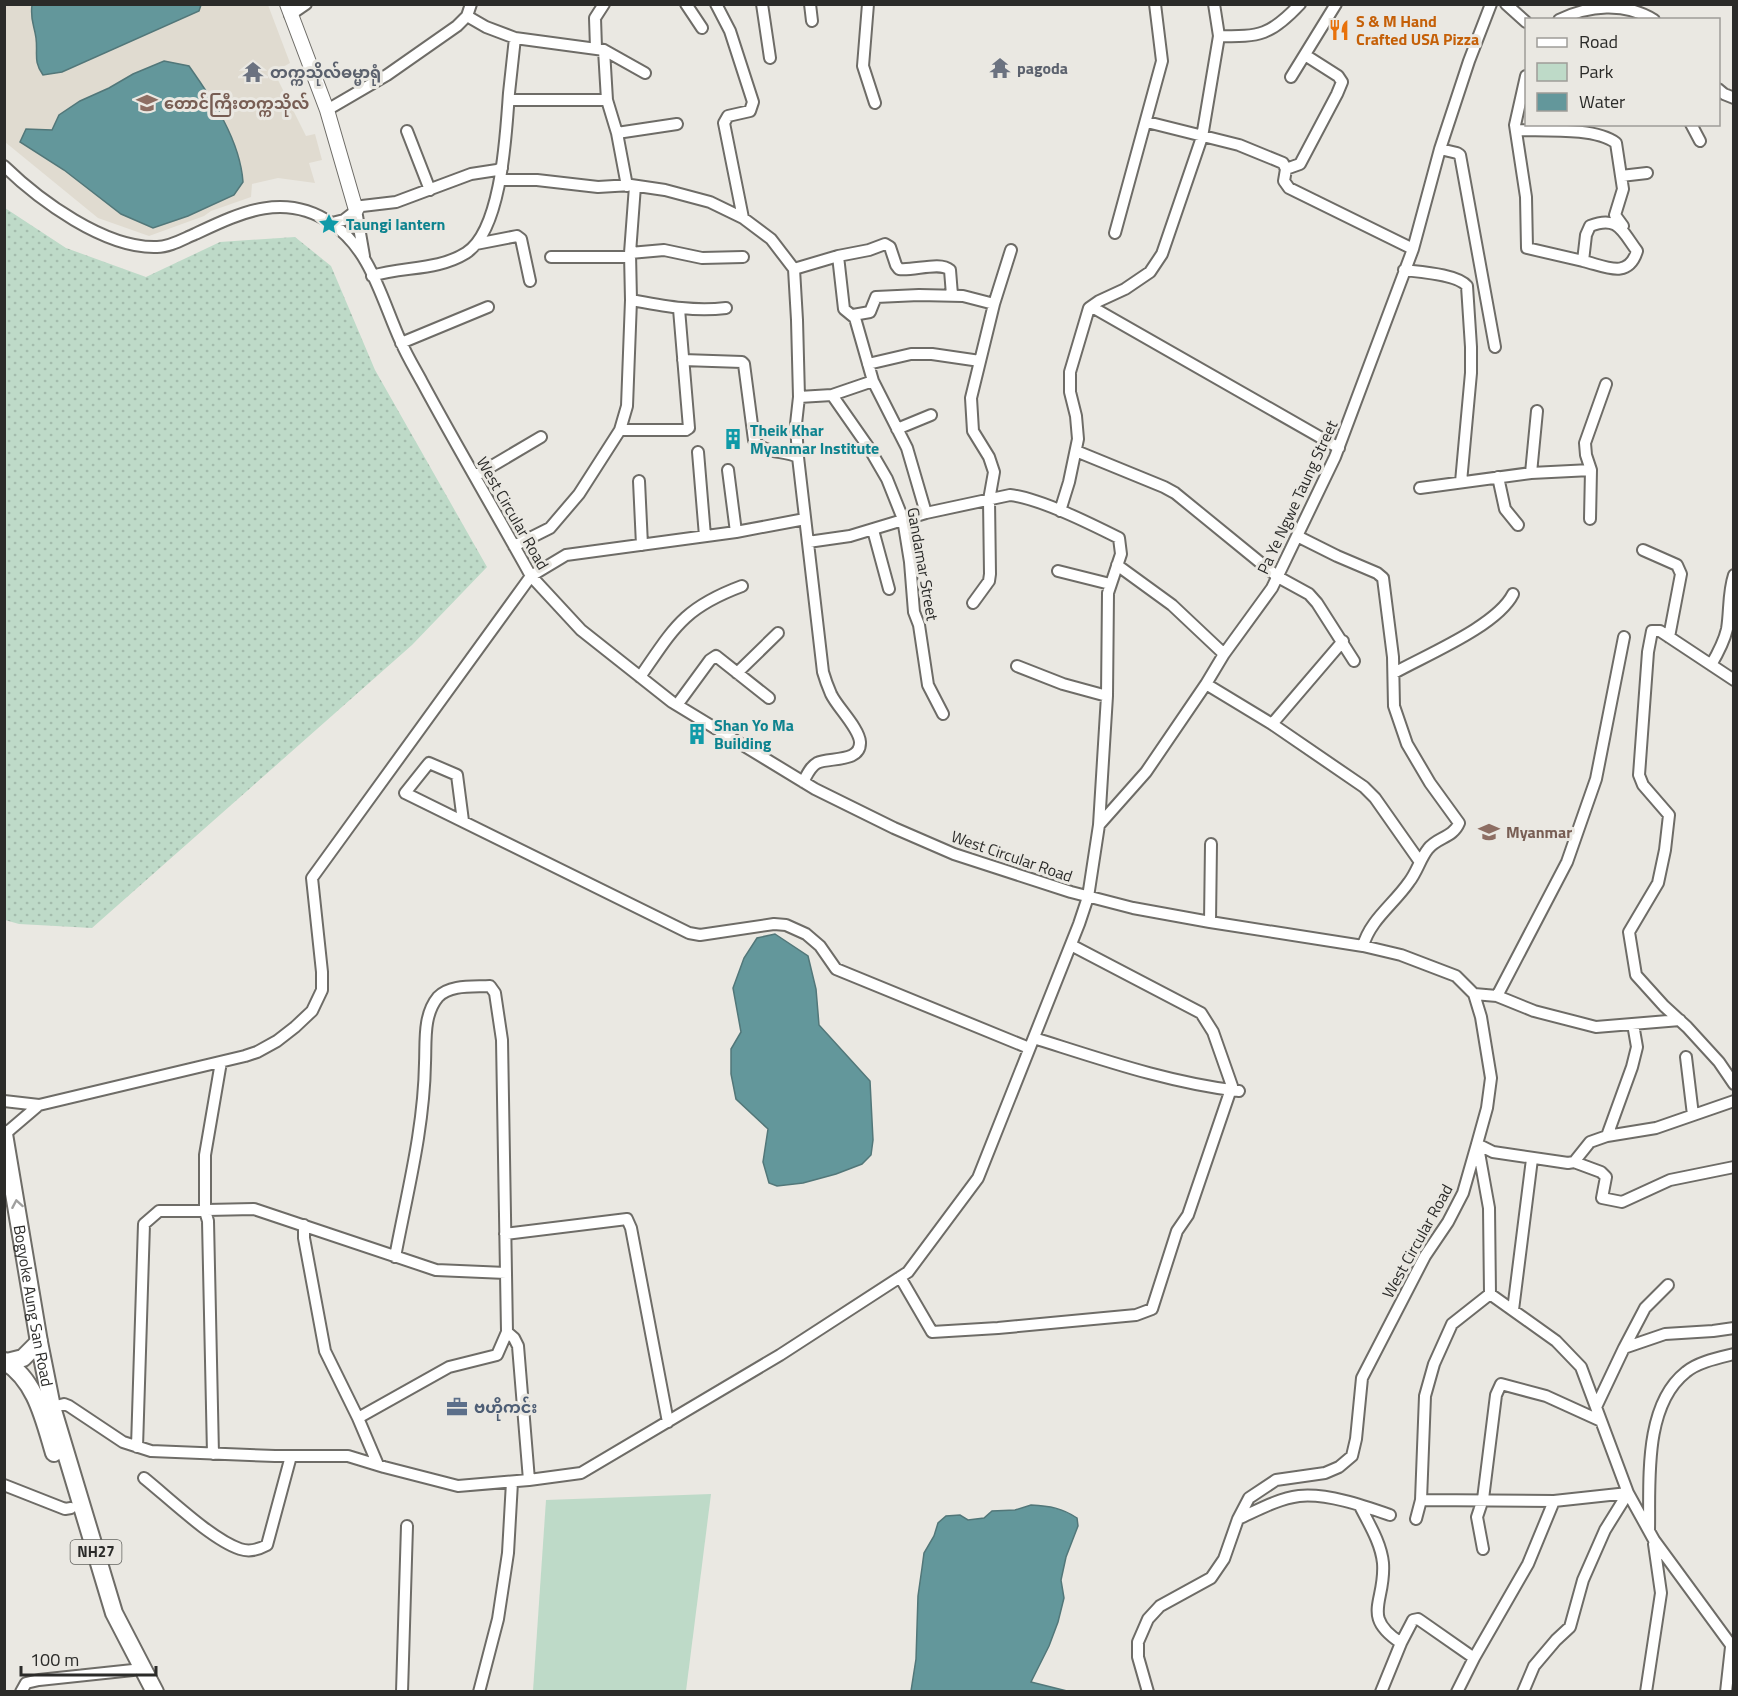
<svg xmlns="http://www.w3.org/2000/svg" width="1738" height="1696" font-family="'Titillium Web','Noto Sans Myanmar',sans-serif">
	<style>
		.built { fill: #e0dbd0 }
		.grass { fill: url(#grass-dots) }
		.park { fill: #bedac8 }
		.water { fill: #63979b; stroke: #527779; stroke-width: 1.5 }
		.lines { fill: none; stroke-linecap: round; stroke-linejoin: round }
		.minor-casing { stroke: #6e6c67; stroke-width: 14 }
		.major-casing { stroke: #6e6c67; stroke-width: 16 }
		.highway-casing { stroke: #6e6c67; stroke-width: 20 }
		.minor { stroke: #fff; stroke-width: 10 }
		.major { stroke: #fff; stroke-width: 14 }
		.highway { stroke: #fff; stroke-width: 16 }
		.oneway { stroke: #a0a09f }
		.labels { text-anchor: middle; stroke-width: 6; stroke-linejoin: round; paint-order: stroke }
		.shield { fill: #eae8e2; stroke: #646460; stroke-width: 1.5 }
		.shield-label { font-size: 15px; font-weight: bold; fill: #2b2b29 }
		.food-label { font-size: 16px; font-weight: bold; fill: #c56008; stroke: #eae8e2; text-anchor: start }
		.worship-label { font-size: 16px; font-weight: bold; fill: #5b616d; stroke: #eae8e2; text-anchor: start }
		.education-label { font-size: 16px; font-weight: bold; fill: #785e54; stroke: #eae8e2; text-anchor: start }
		.culture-label { font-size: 16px; font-weight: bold; fill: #0d838f; stroke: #eae8e2; text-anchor: start }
		.street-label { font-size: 16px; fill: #2b2b29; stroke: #eae8e2 }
		.service-label { font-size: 16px; font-weight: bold; fill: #4e5e75; stroke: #eae8e2; text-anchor: start }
	</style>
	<defs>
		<pattern id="grass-dots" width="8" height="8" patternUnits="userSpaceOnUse" patternTransform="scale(1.5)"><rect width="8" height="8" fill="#bedac8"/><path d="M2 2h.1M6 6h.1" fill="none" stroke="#a3bbac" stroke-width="1.8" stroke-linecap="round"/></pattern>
	</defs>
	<rect width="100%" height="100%" fill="#eae8e2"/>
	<!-- built -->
	<path class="built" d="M4,5H268L290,63L274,72L306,136L315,134L322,160L309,163L315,183L278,178L252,184L251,197L211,211L204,216L149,236L98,218L5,142Z"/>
	<!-- grass -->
	<path class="grass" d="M5,208L66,248L146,277L220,242L295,237L331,266L375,370L487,567L412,645L92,928L19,924L5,920Z"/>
	<!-- park -->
	<path class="park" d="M711,1494L686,1691H533L546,1500Z"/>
	<!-- water -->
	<path class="water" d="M32,5V4L201,5L199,11L62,72L43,75C33,61 38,54 36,38C34,24 30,20 32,5Z
		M164,61L189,66C213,100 240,140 243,182L234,195L188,216L153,228L121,214L64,170L20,142L26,129L52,130L59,115L80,101L109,88L133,74Z
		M775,934L808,956L816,989L819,1025L870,1081L873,1140L871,1155L862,1164L836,1174L803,1183L777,1186L769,1183L763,1162L768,1129L736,1099L731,1074V1049L741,1032L733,988L744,958L757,938Z
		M1031,1505C1050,1506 1062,1508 1077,1518L1078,1526L1066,1557L1061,1580L1064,1598L1058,1622L1049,1646L1031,1682L1067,1691H911L916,1659L918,1596L922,1568L924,1553L934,1536L938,1523L946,1516L960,1515L968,1520L984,1518L992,1511L1015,1510Z"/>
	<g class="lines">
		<defs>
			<path id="minor" d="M686,4L702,28
				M716,4L730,31L753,102L750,111L728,116L724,123L743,218
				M762,4L770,58
				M810,4L812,21
				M868,4L863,66L875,103
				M1506,4L1526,22
				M290,15L306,4
				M467,16L486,27L515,38L604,50L645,73
				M1559,20C1588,5 1625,2 1654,20
				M1219,36C1260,37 1271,35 1300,4
				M596,48L595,18L604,4
				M604,50L607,100L617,133L627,186
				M1526,76L1515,125L1526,197L1527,248L1583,261L1586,235L1590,226C1618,215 1622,231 1637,251C1628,280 1605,266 1583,261
				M1291,77L1336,4
				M1718,89L1724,94L1734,98
				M509,100H607
				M327,110L387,75L457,26L467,16L471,4
				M1147,122L1239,145L1283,163L1286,169L1284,181L1289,188L1413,249
				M1691,124L1700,141
				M1517,130C1543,131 1595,127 1616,143L1621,176L1647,173
				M407,131L430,190
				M617,133L677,124
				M1440,149L1457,153L1460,155L1495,347
				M4,166C39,200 105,249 157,247C170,247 183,239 195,234C240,213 284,191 331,223C371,249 382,301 401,342C407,356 415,369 422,382C457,447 495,511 531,576L581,630L672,702L815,789L894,828L954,854L1071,892L1133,908L1210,922L1363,946L1401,955L1456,976L1474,994L1481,1017L1491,1078L1487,1108L1477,1144L1463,1193L1448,1222L1425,1256L1362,1378L1356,1439L1352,1456L1339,1467L1325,1473L1276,1480L1249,1498L1238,1519L1224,1559L1211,1578L1160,1606L1148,1619L1138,1642V1657L1148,1692
				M1286,169L1300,164L1337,94L1342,82L1338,76L1305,55
				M1621,176L1623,189L1615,215L1623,226
				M501,180H537L598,187L631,185L665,190L710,202L743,218L771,239L794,269L797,320L799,397L796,424L798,457L823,672C825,679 828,687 831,694C837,707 859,728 860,742C861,763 829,757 817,763C810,767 807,775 803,782
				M356,210L364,256
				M332,223L344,220L362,206L396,202L471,174L497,170L502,168
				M1115,233L1162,61L1155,4
				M476,244L517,236L521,239L530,281
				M630,253L664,250L702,258L743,257
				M838,256L844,309L855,318L873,381L907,448L926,513
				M551,257H630
				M794,269L838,256L869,250L885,244L890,247L896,265L899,269C914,271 940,261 950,270L952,295
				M1404,270C1420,272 1457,274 1467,286L1471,347V373L1461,482
				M372,276C403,266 437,271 466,253C502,230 506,133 509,93C511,75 513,56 515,38
				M631,300C664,306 693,312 726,308
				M1092,307L1339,448
				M853,315L870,312L876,297L919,295L963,296L994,304
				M401,343L488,307
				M683,360L742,362L744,364L754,440C763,454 784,450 798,457
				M868,364L911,354H932L980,361
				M832,395L873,381
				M799,397L832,395L869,448L887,479L903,519L910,562L914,612L919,625L928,685L943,714
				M897,429L931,415
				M620,430H686L689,428L679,309
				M1076,451L1164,487L1175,493L1278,577L1309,594L1317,603L1354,661
				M698,452L705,536
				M728,470L736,532
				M1531,473L1537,411
				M475,476L541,437
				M1498,477L1505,509L1518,525
				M639,481L642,545
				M1420,488L1531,473L1591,470
				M1060,511L1069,482L1078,439L1076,416L1070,392V372L1089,308L1099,301L1125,289L1150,272L1162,254L1202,137L1219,36L1214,4
				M1590,519L1591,470L1586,455L1585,443L1606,384
				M873,530L889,589
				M1297,536L1337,556L1377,573L1383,578L1393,657L1394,706L1407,744L1430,783L1459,823C1453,838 1437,837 1428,849C1420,859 1417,872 1409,882C1394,904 1370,920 1363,946
				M808,542L850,536L926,513L1010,495C1039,498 1091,524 1119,538L1121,554L1108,593L1107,696L1099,825
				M514,546L550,528L579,494L620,430L627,406L631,300L630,253L635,186
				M1643,550L1677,565L1681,574L1669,637
				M1117,565L1172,605L1224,654
				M1058,571L1110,584
				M973,603L989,581L990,574L989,500L994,472L989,457L973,431L971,398L994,304L1011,250
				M1711,665C1718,653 1724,642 1727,629C1730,611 1728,593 1734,575
				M1017,666L1063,684L1107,696
				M737,673L778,633
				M1394,673C1426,655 1497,626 1513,594
				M640,677C674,628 683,608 742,586
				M1734,680L1660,631H1652L1648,652L1639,775L1643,785L1669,815L1665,850L1658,883L1629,932L1636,975L1664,1006L1687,1027L1719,1062L1734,1084
				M1206,684L1272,724L1364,787L1375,798L1420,862
				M677,705L710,660L716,656L769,698
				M1272,724L1343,641
				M463,821L457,775L429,763L405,793L689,933L700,935L774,924L786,925L806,934L820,946L836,969L1029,1048
				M1210,922L1211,844
				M1474,994L1497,996L1534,1011L1596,1027L1680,1020
				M1497,996L1567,862L1596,779L1624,637
				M1034,1038C1101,1059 1169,1083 1239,1091
				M1686,1057L1693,1115
				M4,1101L39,1105L245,1056L257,1052L277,1041L295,1027L312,1011L322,990V972L312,878L531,576L566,555L736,532L805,519
				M5,1134L39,1105
				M1607,1136L1632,1067L1637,1047L1633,1024
				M1477,1144L1493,1152L1568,1163L1574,1162L1590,1142L1607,1136L1656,1128L1734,1101
				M1478,1147L1489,1208L1490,1294L1556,1341L1581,1367L1628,1493L1654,1540L1734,1649
				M1574,1162L1601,1172L1606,1177L1602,1198L1622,1202L1670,1180L1734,1167
				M304,1225V1238L325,1351L358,1418L378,1465
				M505,1234L627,1219L631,1228L668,1422
				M395,1257C407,1193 424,1129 425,1063C426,1041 423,1015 438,997C450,984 474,987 490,986L495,993L502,1040L507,1332L514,1338L518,1346L529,1480
				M900,1277L932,1332L998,1328L1136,1315L1152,1309L1177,1231L1188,1215L1232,1086L1213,1032L1201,1013L1071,945
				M1513,1310L1532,1159
				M1624,1348L1645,1308L1668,1285
				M52,1407L64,1404L69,1406L123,1442L151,1451L275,1456H348L384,1467L458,1486L529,1480L581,1473L780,1355L908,1272L978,1178L1079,924L1088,897L1099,825L1146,772L1206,684L1224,654L1272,588L1335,457L1413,249L1440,149L1469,61L1491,4
				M1596,1407L1624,1348L1665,1334L1713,1331L1734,1328
				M358,1418L449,1367L497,1355L507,1332
				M137,1447L144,1224L159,1211L254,1209L436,1270L506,1273
				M213,1454L208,1221L205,1211V1155L221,1062
				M144,1478C169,1498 211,1539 240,1549C249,1552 258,1550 267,1545L291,1456
				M4,1485L65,1509L71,1508
				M1421,1500L1554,1501L1628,1493
				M1360,1506C1369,1524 1381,1543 1383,1563C1386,1602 1360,1616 1401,1643
				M1238,1519C1258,1510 1277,1499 1299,1496C1327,1493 1364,1506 1390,1515
				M1416,1519L1421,1500L1425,1396L1434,1364L1452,1324L1490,1294
				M1649,1531C1650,1482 1643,1406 1686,1372C1698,1362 1718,1358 1734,1354
				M1483,1549L1477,1517L1483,1499L1496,1395L1501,1384L1546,1396L1601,1421
				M21,1692L26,1683L39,1680L133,1670
				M402,1692L407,1526
				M479,1692L498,1619L508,1553L512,1482
				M1381,1692L1401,1643L1413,1620L1418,1619L1421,1621L1474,1658
				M1457,1692L1474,1658L1528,1564L1554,1501
				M1523,1692L1534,1666L1556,1640L1570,1627L1583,1580L1605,1530L1628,1493
				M1646,1692L1661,1593L1654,1544
				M1726,1692L1731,1647"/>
			<path id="major" d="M287,4L327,110L356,210"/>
			<g id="highway">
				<path id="s1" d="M4,1134L39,1342L52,1407L114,1613L155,1692"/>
				<path d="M4,1361C36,1380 44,1420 54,1453"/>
				<path d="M7,1362L23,1358L39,1342"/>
			</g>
		</defs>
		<!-- minor casing -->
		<use href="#minor" class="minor-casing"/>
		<!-- major casing -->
		<use href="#major" class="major-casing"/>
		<!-- highway casing -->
		<use href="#highway" class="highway-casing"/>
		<!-- minor -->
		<use href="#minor" class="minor"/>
		<!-- major -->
		<use href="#major" class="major"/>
		<!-- highway -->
		<use href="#highway" class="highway"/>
	</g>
	<!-- one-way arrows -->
	<defs><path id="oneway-chevron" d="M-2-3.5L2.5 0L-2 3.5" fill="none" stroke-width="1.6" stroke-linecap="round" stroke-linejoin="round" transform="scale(1.5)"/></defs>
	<use class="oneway" href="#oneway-chevron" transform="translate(17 1204) rotate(-100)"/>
	<!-- icons -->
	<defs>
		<symbol id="restaurant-bare" viewBox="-9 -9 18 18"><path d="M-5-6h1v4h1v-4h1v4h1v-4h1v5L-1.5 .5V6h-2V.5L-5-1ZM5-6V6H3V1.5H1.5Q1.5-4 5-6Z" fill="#e8710a" stroke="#eae8e2" stroke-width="2.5" paint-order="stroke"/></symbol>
		<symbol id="temple-bare" viewBox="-9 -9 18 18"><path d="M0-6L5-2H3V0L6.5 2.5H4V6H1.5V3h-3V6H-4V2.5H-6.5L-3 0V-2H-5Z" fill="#6b7280" stroke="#eae8e2" stroke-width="2.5" paint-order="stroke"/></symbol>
		<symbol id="university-bare" viewBox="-9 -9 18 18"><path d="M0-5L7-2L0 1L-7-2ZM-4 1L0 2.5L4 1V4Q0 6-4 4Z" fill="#8d6e63" stroke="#eae8e2" stroke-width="2.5" paint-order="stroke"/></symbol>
		<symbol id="sight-bare" viewBox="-9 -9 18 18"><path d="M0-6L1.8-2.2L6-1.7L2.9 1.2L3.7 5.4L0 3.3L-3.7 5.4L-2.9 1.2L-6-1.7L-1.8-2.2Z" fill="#0f9aa8" stroke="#eae8e2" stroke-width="2.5" paint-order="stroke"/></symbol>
		<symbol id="building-bare" viewBox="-9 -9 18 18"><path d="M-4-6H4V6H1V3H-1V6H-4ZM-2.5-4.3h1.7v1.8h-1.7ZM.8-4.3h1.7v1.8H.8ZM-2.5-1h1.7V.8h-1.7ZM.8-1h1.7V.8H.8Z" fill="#0f9aa8" stroke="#eae8e2" stroke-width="2.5" paint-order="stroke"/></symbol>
		<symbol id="school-bare" viewBox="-9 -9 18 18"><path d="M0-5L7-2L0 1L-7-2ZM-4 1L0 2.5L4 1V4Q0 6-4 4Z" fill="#8d6e63" stroke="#eae8e2" stroke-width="2.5" paint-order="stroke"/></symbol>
		<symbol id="office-bare" viewBox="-9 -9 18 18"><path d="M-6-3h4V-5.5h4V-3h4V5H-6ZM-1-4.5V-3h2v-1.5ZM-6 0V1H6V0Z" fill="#5c6f8a" stroke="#eae8e2" stroke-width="2.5" paint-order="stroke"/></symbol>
	</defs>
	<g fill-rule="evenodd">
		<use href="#restaurant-bare" x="1324" y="15" width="30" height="30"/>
		<use href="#temple-bare" x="985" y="53" width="30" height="30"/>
		<use href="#temple-bare" x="238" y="57" width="30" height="30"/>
		<use href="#university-bare" x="132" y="88" width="30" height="30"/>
		<use href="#sight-bare" x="314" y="209" width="30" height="30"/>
		<use href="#building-bare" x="718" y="424" width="30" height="30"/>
		<use href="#building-bare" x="682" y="719" width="30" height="30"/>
		<use href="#school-bare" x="1474" y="817" width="30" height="30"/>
		<use href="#office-bare" x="442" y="1392" width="30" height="30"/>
	</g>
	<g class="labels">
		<!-- shield labels -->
		<rect class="shield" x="70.5" y="1540" width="51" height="24" rx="4.5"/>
		<g class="shield-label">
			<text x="96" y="1557">NH27</text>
		</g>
		<!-- food labels -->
		<g class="food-label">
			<text x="1356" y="27">S &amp; M Hand<tspan x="1356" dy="18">Crafted USA Pizza</tspan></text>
		</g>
		<!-- worship labels -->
		<g class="worship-label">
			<text x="1017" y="74">pagoda</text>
			<text x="270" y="78">တက္ကသိုလ်ဓမ္မာရုံ</text>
		</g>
		<!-- education labels -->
		<g class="education-label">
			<text x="164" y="109">တောင်ကြီးတက္ကသိုလ်</text>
			<text x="1506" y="838">Myanmar</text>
		</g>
		<!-- culture labels -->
		<g class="culture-label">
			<text x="346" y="230">Taungi lantern</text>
			<text x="750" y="436">Theik Khar<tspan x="750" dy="18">Myanmar Institute</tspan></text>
			<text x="714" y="731">Shan Yo Ma<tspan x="714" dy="18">Building</tspan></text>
		</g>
		<!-- street labels -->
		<g class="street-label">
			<text transform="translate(1297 497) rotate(-65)" y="6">Pa Ye Ngwe Taung Street</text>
			<text transform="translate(513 513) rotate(60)" y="6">West Circular Road</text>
			<text transform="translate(923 564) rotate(80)" y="6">Gandamar Street</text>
			<text transform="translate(1012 856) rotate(19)" y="6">West Circular Road</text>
			<text transform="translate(1417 1241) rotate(-61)" y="6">West Circular Road</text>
			<text dy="6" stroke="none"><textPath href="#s1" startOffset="174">Bogyoke Aung San Road</textPath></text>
		</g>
		<!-- service labels -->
		<g class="service-label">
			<text x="474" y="1413">ဗဟိုကင်း</text>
		</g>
	</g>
	<!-- border -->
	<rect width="1738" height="1696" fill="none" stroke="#2b2b29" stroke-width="12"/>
	<!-- legend -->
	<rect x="1525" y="18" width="195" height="108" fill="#eae8e2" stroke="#9e9c98" stroke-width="1.5"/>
	<rect x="1537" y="38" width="30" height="9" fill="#ffffff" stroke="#9e9c98" stroke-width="1.5"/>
	<text x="1579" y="48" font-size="18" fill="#2b2b29">Road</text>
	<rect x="1537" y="63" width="30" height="18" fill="#bedac8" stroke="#9e9c98" stroke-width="1.5"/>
	<text x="1579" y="78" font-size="18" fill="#2b2b29">Park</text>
	<rect x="1537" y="93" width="30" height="18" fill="#63979b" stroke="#9e9c98" stroke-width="1.5"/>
	<text x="1579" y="108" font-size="18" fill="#2b2b29">Water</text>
	<!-- scale -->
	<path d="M21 1666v9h135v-9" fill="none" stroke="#2b2b29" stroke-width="3"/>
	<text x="30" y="1666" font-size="18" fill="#2b2b29" stroke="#eae8e2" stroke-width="4.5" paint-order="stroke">100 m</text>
</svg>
